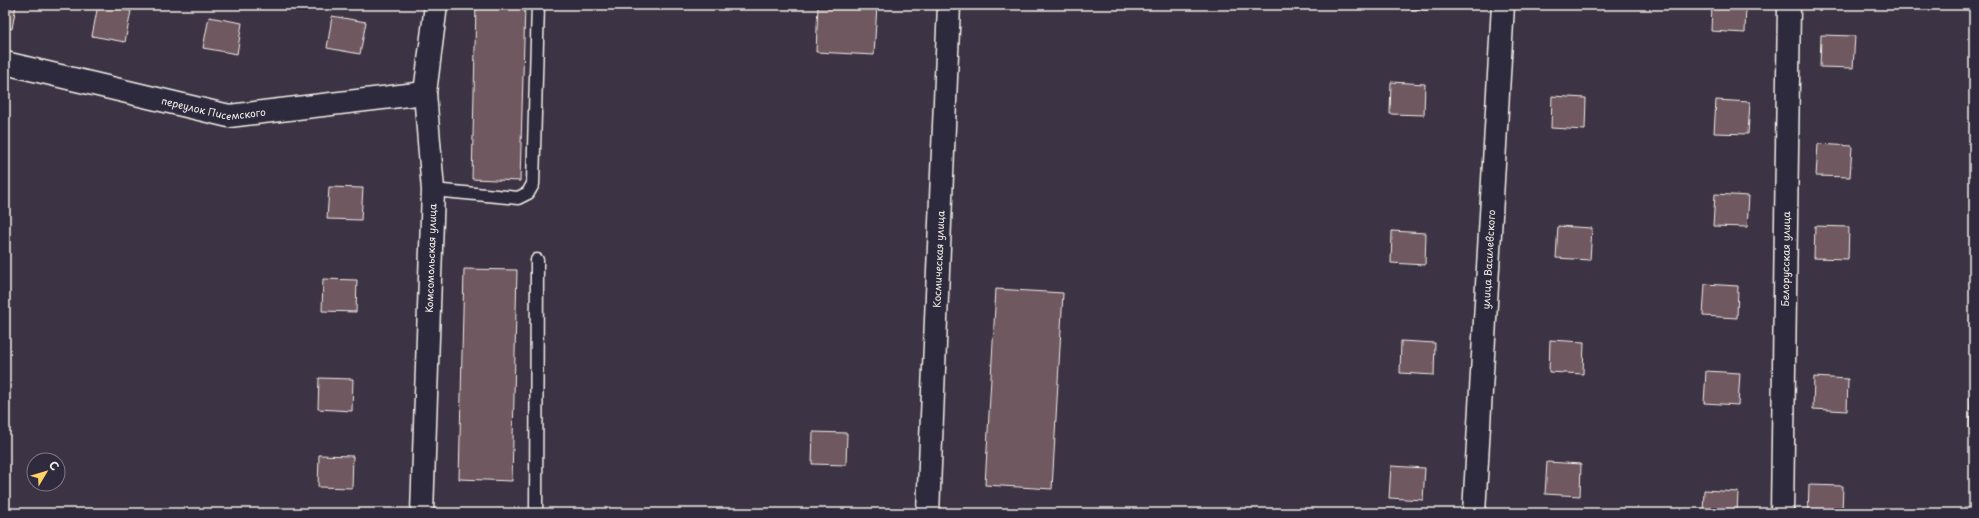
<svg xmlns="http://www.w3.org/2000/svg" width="1979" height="518" font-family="'Playpen Sans',sans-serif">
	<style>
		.building { fill: #705960; stroke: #f4f1e8 }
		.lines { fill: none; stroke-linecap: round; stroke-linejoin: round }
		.lane-casing { stroke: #f4f1e8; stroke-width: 15 }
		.street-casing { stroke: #f4f1e8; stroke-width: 25 }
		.lane { stroke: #2f2a3d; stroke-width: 12 }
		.street { stroke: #2f2a3d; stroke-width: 22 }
		.labels { text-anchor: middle; stroke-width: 3.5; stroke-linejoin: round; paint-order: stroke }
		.street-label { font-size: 10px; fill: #f4f1e8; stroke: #2f2a3d }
	</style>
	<rect width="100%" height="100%" fill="#3c3344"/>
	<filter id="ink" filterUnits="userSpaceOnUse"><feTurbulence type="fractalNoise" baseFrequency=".025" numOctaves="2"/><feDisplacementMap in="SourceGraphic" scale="8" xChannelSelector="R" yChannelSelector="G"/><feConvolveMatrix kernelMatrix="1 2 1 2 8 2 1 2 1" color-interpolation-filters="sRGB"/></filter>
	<g filter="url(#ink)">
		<!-- building -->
		<path class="building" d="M5,5H16L12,29L5,27Z
			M98,5L131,11L125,42L92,36Z
			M476,5H525L520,181L472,179Z
			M818,5H877L874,55L816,52Z
			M1395,5H1428V10L1394,8Z
			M1712,5H1746L1745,33L1711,31Z
			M332,16L366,22L360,54L327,48Z
			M209,17L242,23L237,54L203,48Z
			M1821,35L1855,36L1853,68L1820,67Z
			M1391,82L1425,84L1424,115L1390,114Z
			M1552,96L1586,98L1585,130L1551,128Z
			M1716,100L1750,102L1748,134L1714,133Z
			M1818,144L1852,146L1850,177L1816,176Z
			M329,187L363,188L361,220L327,219Z
			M1715,194L1749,196L1747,227L1713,226Z
			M1558,226L1592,228L1590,260L1556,258Z
			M1815,226L1849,227L1848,259L1814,258Z
			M1392,231L1426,233L1425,265L1391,263Z
			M464,269L517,270L512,481L459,479Z
			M323,279L357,280L356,312L322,311Z
			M1705,284L1738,286L1737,318L1703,316Z
			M996,289L1063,293L1052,489L985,485Z
			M1550,340L1584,342L1583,374L1549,372Z
			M1401,341L1435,343L1434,375L1400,373Z
			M1706,371L1740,373L1738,405L1704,403Z
			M1814,377L1848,379L1847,411L1813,409Z
			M319,378L353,379L352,411L318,409Z
			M1970,396L1974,397V429L1969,428Z
			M813,432L847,433L846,465L812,464Z
			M319,455L353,456L352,488L318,487Z
			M1547,462L1581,464L1580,496L1545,494Z
			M1391,466L1425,468L1423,500L1389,498Z
			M1809,485L1843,486L1842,513H1808Z
			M1704,490L1738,492L1737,513H1703Z"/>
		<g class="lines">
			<defs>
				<path id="lane" d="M433,190L518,198L528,193L533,184L538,5
					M536,513L537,260"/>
				<g id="street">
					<path id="s1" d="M5,63L229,116L425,93"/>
					<path id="s2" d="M422,513L433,190L425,93L436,5"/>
					<path id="s3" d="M928,513L949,5"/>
					<path id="s4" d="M1474,513L1503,5"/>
					<path id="s5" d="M1782,513L1789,5"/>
				</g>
			</defs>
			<!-- lane casing -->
			<use href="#lane" class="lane-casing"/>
			<!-- street casing -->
			<use href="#street" class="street-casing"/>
			<!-- lane -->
			<use href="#lane" class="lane"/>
			<!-- street -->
			<use href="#street" class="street"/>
		</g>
	</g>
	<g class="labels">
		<!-- street labels -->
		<g class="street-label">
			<text dy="4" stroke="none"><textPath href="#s1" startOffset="214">переулок Писемского</textPath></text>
			<text dy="4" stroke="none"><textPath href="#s2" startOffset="255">Комсомольская улица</textPath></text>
			<text dy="4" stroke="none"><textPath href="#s3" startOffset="254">Космическая улица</textPath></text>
			<text dy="4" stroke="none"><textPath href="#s4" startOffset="254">улица Василевского</textPath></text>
			<text dy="4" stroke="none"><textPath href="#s5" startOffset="254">Белорусская улица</textPath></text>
		</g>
	</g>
	<!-- margin -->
	<rect width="1979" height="518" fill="none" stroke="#2f2a3d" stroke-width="20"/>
	<rect x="10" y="10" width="1959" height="498" fill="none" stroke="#f4f1e8" stroke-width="1.5" filter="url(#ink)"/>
	<!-- north arrow -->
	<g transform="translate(46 472) rotate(52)"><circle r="19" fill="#2f2a3d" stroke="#7e7a81"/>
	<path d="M0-3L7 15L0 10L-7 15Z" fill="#ffd166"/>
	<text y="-6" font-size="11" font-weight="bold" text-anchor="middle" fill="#f4f1e8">С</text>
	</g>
</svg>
